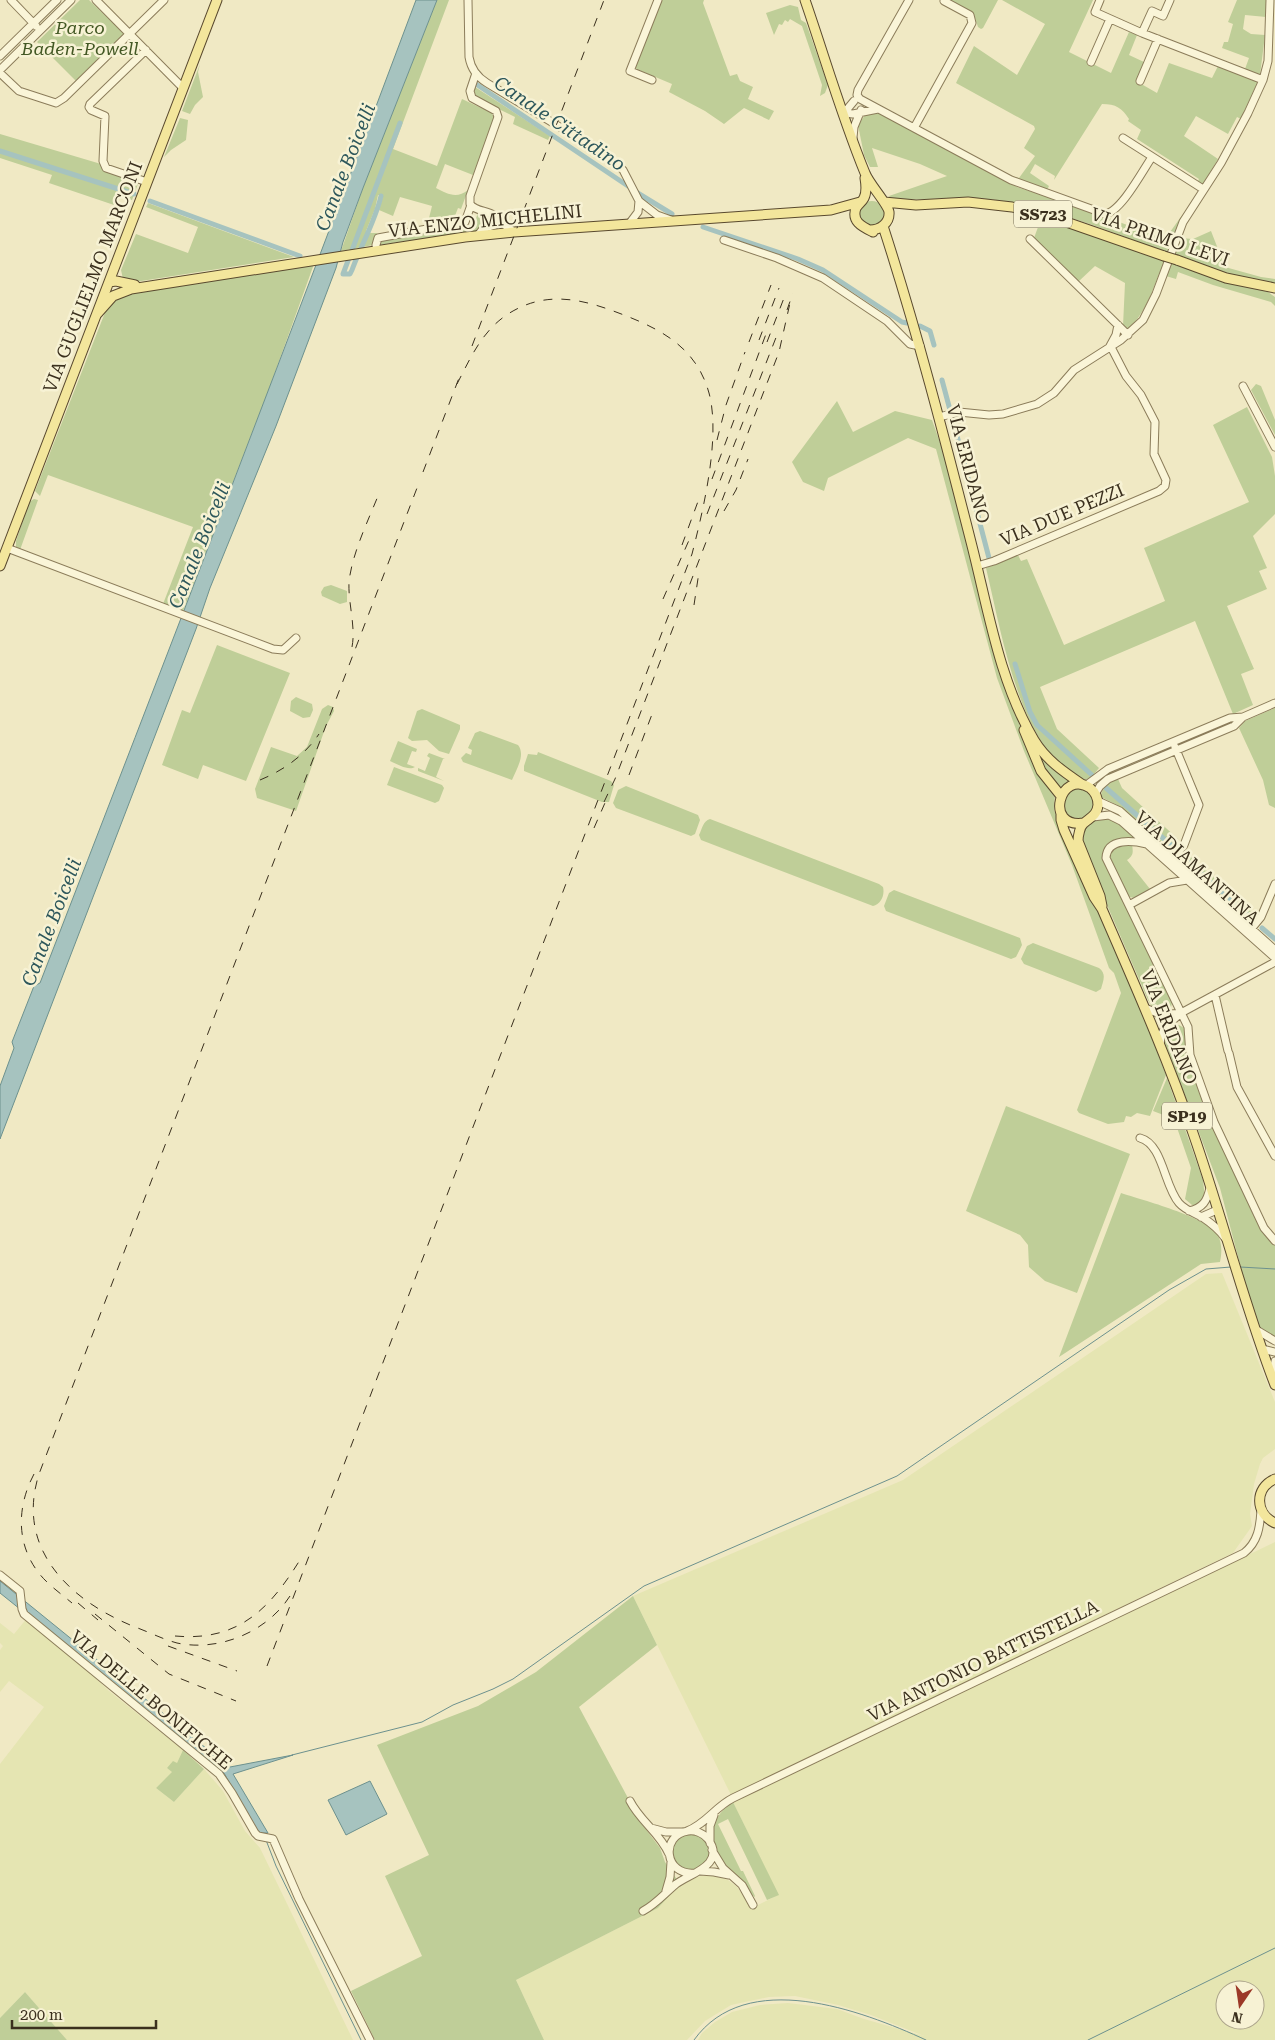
<svg xmlns="http://www.w3.org/2000/svg" width="1275" height="2040" font-family="'Roboto Serif',serif">
	<style>
		.farmland { fill: #e5e5b2; fill-rule: evenodd }
		.green { fill: #bfce98 }
		.water { fill: #a6c3bf; stroke: #6d918e }
		.lines { fill: none; stroke-linecap: round; stroke-linejoin: round }
		.stream { stroke: #6d918e; stroke-width: 1 }
		.canal { stroke: #a6c3bf; stroke-width: 5 }
		.minor-casing { stroke: #8b7c5a; stroke-width: 9 }
		.major-casing { stroke: #59492e; stroke-width: 11 }
		.minor { stroke: #faf5d8; stroke-width: 7 }
		.major { stroke: #f3e69c; stroke-width: 9 }
		.rail { stroke: #3b301e; stroke-width: 1; stroke-dasharray: 9 9; stroke-linecap: butt }
		.major-bridge-casing { stroke: #59492e; stroke-width: 11; stroke-linecap: butt }
		.major-bridge { stroke: #f3e69c; stroke-width: 9 }
		.labels { text-anchor: middle; stroke-width: 5; stroke-linejoin: round; paint-order: stroke }
		.shield { fill: #f7f2d4; stroke: #736a55; stroke-width: 1 }
		.shield-label { font-size: 16px; font-weight: bold; fill: #3b301e }
		.park-label { font-size: 18px; font-style: italic; fill: #435824; stroke: #f7f2d4 }
		.street-label { font-size: 18px; fill: #3b301e; stroke: #f7f2d4 }
		.water-label { font-size: 19px; font-style: italic; fill: #2d575b; stroke: #f7f2d4 }
	</style>
	<rect width="100%" height="100%" fill="#f0e9c4"/>
	<!-- farmland -->
	<path class="farmland" d="M1222,1273L1275,1402V1449L1263,1458L1260,1464L1254,1484L1250,1514L1252,1526L1233,1553L731,1795L633,1596L903,1480L1206,1274Z
		M1275,1542V2040H698L702,2033L715,2022L732,2012L760,2005L788,2003L837,2009L864,2019L924,2036L871,2015L838,2005L795,1996L769,1997L731,2005L705,2021L687,2040H544L516,1980L658,1908L675,1888L694,1877L713,1875L728,1880L737,1887L752,1908L778,1895L733,1802ZM1225,1990H1255V2020H1225Z
		M28,1617L82,1665L109,1691L183,1750L177,1763L167,1768L173,1772L156,1788L174,1802L204,1769L223,1791L245,1831L260,1848L353,2040H67L25,1992L0,2018V1764L44,1707L9,1681L0,1692V1650L3,1646L0,1643V1623L14,1634Z"/>
	<!-- green -->
	<path class="green" d="M80,0H89L124,34L76,81L37,42Z
		M437,0H449L393,149L437,166L462,99L492,113L494,119L473,175L445,164L436,188C447,194 457,199 468,190L461,209L458,208L453,221L427,226L432,206L400,197L393,216L379,210L383,196L378,195L375,209L366,231L371,233H377L373,245L341,251L363,188Z
		M660,0H704L703,3L730,76L737,74L740,81L753,87L748,99L774,111L769,120L744,108L724,124L705,111L669,92L672,84L634,68Z
		M950,0H998L983,28L981,29L978,27L973,12Z
		M1002,0H1093L1069,52L1111,73L1129,32L1137,35L1129,55L1144,62L1136,81L1157,93L1169,63L1212,78L1218,66L1258,81L1241,119L1237,117L1228,134L1196,116L1184,136L1218,159L1203,184L1197,183L1199,179L1137,139L1141,130L1128,121L1129,119C1122,108 1116,104 1102,104L1054,180L1055,176L1035,164L1030,173L1049,186L1047,190L1015,179L1016,177L1019,178L1035,156L1024,148L1035,129L1034,126L956,83L974,46L1017,75L1045,24Z
		M1237,0H1267L1266,17L1245,15L1243,29L1251,34L1265,35L1260,75L1245,69L1249,58L1222,48L1224,42H1228L1233,24L1228,22Z
		M790,5L798,7L801,20L806,23L828,85L825,93L820,96L822,85L802,26L790,19L788,22L785,20L782,25L779,24L774,35L766,13Z
		M200,64L198,72L203,97L195,105L190,114L182,111Z
		M475,87L550,136L548,140L513,124L515,117L476,98L473,95Z
		M877,111L1017,187L1076,206L1165,239L1183,214L1167,252C1109,232 1049,205 987,199C955,196 923,201 891,199L889,196L947,176L920,164L872,148L878,167H870L864,155L858,125L865,115Z
		M180,118L188,120L186,140L171,150L164,157Z
		M0,134L101,164L139,181L132,200L117,196L114,205L49,183L52,175L0,158Z
		M859 214a13 13 0 1 1 26 0a13 13 0 1 1-26 0Z
		M148,203L294,257L135,282L123,279L121,270L136,234L188,253L198,227L146,207Z
		M478,213L491,217L493,222L477,231L378,245L379,242C401,237 453,222 472,229Z
		M1041,219L1170,261L1217,279L1268,292L1275,297V306L1271,302L1213,285L1178,272L1176,279L1159,274C1151,295 1144,314 1127,331L1123,326L1125,283L1095,266L1078,282L1034,238Z
		M1211,231L1225,267L1261,277L1275,279V284L1230,274L1174,255L1180,238L1193,239Z
		M314,264L269,389L183,611L163,604L193,527L48,475L40,496L35,491L106,310L111,301L131,293Z
		M1256,384L1261,386L1275,420V435L1251,390Z
		M837,401L853,432L895,411L932,420L942,448L990,636L1006,688L1021,729L1055,794L1054,810L1149,1030L1166,1075L1150,1116L1137,1113L1131,1117L1126,1116L1124,1122L1108,1124L1079,1113L1077,1110L1121,993L1114,973L1109,968L1072,865L1024,751L997,678L936,449L908,438L828,478L824,491L803,482L792,462Z
		M1247,407L1272,457L1275,476V514L1253,536L1267,568L1259,571L1267,589L1227,606L1254,669L1241,674L1253,705L1233,714L1195,621L1040,687L1057,729L1099,768L1090,779C1081,781 1072,774 1066,769C1061,764 1053,759 1049,753C1013,705 1000,627 986,568L1018,555L1021,561L1027,559L1064,645L1165,601L1144,548L1249,502L1213,425Z
		M34,499L38,500L20,550L16,547V541L29,502Z
		M331,585L347,591V602L340,604L322,596L321,592L324,587Z
		M217,645L290,673L246,781L203,765L198,779L162,765L182,710L190,713Z
		M296,697L312,704L313,710L310,717L303,718L290,711L291,701Z
		M328,705L333,707L334,711L326,726L296,811L257,798L255,789L271,747L297,756L307,747L322,709Z
		M1275,708V808L1269,805L1263,780L1239,728L1245,721Z
		M422,709L460,725V729L449,754L439,751L427,740L412,741L408,738L417,711Z
		M480,731L518,745C526,755 516,770 512,780L463,762L461,758L466,753L471,755L472,750L468,748L475,733Z
		M398,741L417,749L416,752L412,751L407,764L415,767C408,771 397,764 390,761Z
		M1037,750L1078,783L1062,789L1044,772Z
		M538,752L611,781L614,785L609,802H602L524,771V766L528,754L537,755Z
		M429,753L445,759H443L436,777L444,781L418,771V768L425,771L430,758L427,756Z
		M394,767L442,785L444,788L439,801L435,803L387,785Z
		M1118,779L1122,788L1178,839L1169,851L1117,805L1101,797C1101,788 1110,781 1118,779Z
		M626,786L698,815L700,820L695,834L691,836L616,808L613,803L618,790Z
		M1080,787L1090,791L1096,807L1080,822L1065,815L1062,799L1069,790Z
		M1099,818C1115,818 1124,828 1135,838L1134,839H1124L1110,845L1105,861L1173,1000L1171,1007L1164,1012L1152,1007L1148,1000L1082,847L1085,828Z
		M710,819L879,884L883,887C885,895 881,904 873,906L701,840L699,835C702,829 703,821 710,819Z
		M1127,842L1132,844C1133,852 1134,855 1127,860L1150,889L1134,898L1126,896L1108,858L1110,851Z
		M1187,853L1255,914L1249,923L1180,861Z
		M894,890L1020,938L1022,945L1016,957L1011,959L886,911L884,906L889,893Z
		M1033,943L1099,968C1107,974 1103,981 1101,989L1096,992L1024,964L1021,959L1027,946Z
		M1171,1024L1179,1025L1184,1028L1212,1125L1275,1244V1339L1262,1331L1259,1327L1243,1276L1220,1188L1165,1043V1032Z
		M1167,1078L1203,1180L1205,1199L1197,1205H1192L1185,1199L1191,1168L1174,1119L1153,1111Z
		M1006,1106L1130,1154L1077,1293L1045,1281L1029,1267L1028,1245L1020,1235L966,1211Z
		M1121,1193C1142,1200 1208,1217 1218,1235C1222,1244 1222,1252 1220,1262L1201,1264L1059,1357Z
		M633,1596L657,1645L579,1707L642,1824L660,1848L665,1862L680,1884L658,1908L516,1980L544,2040H375L351,1991L422,1956L385,1876L429,1855L377,1745L478,1706L536,1672Z
		M183,1750L204,1769L174,1802L156,1788L172,1772L167,1768L173,1761L177,1763Z
		M733,1802L779,1895L767,1900L728,1819L718,1824L741,1871H743L755,1896V1897C750,1894 746,1885 741,1880C736,1875 731,1872 726,1867C706,1845 708,1818 733,1802Z
		M687,1833L703,1837C713,1853 711,1856 699,1870L686,1872L673,1861V1843Z
		M25,1992L67,2040H0V2018Z"/>
	<!-- water -->
	<path class="water" d="M416,0H437L363,188L343,242L336,268L276,426L210,588L196,629L0,1139V1086L14,1048L12,1042L34,986L40,983C167,656 293,328 416,0Z
		M0,1581L228,1766L230,1767L293,1755L233,1774L268,1833H258L224,1773L0,1593Z
		M370,1781L387,1814L346,1835L328,1800Z"/>
	<g class="lines">
		<!-- stream -->
		<path class="stream" d="M1240,1267L1275,1269
			M292,1755L422,1722L453,1705L493,1689L513,1679L644,1586L897,1476L1169,1290L1206,1269L1231,1267
			M266,1840L276,1866L361,2040
			M694,2040C746,1967 861,2010 926,2040
			M1088,2040L1275,1948"/>
		<!-- canal -->
		<path class="canal" d="M476,84L628,186
			M0,151L134,194
			M636,192L672,214
			M381,196C375,222 361,245 352,270L350,274H343L400,123
			M150,201L300,256
			M703,227L798,259L823,270L902,322L907,323
			M920,326L930,331L934,345
			M942,380L950,410
			M952,417L965,466
			M967,474L989,558
			M1015,664L1030,712L1037,725L1093,776
			M1106,788L1172,846
			M1184,858L1251,918
			M1262,928L1275,939"/>
		<defs>
			<path id="minor" d="M11,0L36,26
				M96,0L183,88
				M468,0L469,57C471,69 477,77 487,83L606,155L623,170L639,201L657,215L671,220
				M909,0L858,90L857,95L860,99L1011,180L1105,214C1121,212 1143,170 1152,157
				M1100,0L1095,12L1142,33L1263,80
				M1142,33L1152,11L1163,16L1170,0
				M146,50L90,104L89,107L91,110L105,116L103,161L106,168L147,182
				M0,56L57,0
				M1091,62L1110,19
				M0,70L71,0
				M0,73L19,91L56,103L64,98L164,0
				M476,73L470,91L472,98L496,111L498,117L470,196V204C476,212 487,210 495,216C502,222 506,227 514,232
				M652,80L630,71L658,0
				M1140,81L1158,39
				M854,101L844,113L853,114L878,109
				M914,128L972,23L970,15L944,1
				M853,138L854,127L861,110
				M1123,138L1203,189
				M629,224L638,212L639,201
				M478,235L483,229L495,225L497,218
				M1030,239L1128,335
				M724,240L777,258L823,278L887,321L910,344L920,346
				M376,245L378,238L465,222L471,205
				M1110,346L1116,335L1118,325
				M1243,386L1275,447
				M939,417L959,412L989,415L1003,414L1037,404L1054,393L1074,370L1121,340L1143,320L1156,294L1183,222L1221,163L1248,113L1263,80L1268,61L1270,0
				M7,548L273,649L283,650L296,638
				M977,566L994,561L1159,491L1165,486L1166,480L1154,454L1155,422L1141,395L1126,376L1111,347
				M1085,786L1108,769L1230,718L1243,717L1275,703
				M1095,794L1100,786L1108,779L1234,726L1243,717
				M1098,801L1120,811L1275,950
				M1093,817L1109,815L1121,821L1275,958
				M1147,844C1134,841 1107,837 1106,858L1188,1027L1190,1055L1214,1122L1264,1228L1275,1241
				M1173,858L1184,845L1199,805L1175,747
				M1129,905L1169,883L1187,880
				M1251,929L1261,917L1275,884
				M1215,995L1228,1051
				M1145,1008L1162,1015L1181,1013
				M1160,1045L1161,1036L1165,1027L1181,1013L1275,962
				M1229,1053L1237,1087L1275,1156
				M1140,1138C1163,1144 1164,1186 1179,1203C1185,1210 1194,1213 1202,1217C1211,1223 1219,1229 1225,1238
				M1189,1211C1203,1208 1207,1201 1210,1188
				M1201,1217L1217,1210
				M1255,1329L1275,1341
				M1262,1349L1275,1352
				M1272,1376L1275,1361
				M0,1575L20,1591L22,1609L24,1614L219,1774L232,1793L255,1833L258,1836L273,1839L299,1899L370,2040
				M630,1801C640,1821 660,1833 669,1854
				M651,1828L666,1832H682
				M687,1831C706,1824 715,1807 733,1798L1244,1553C1258,1542 1260,1527 1261,1510
				M710,1843V1826L714,1815
				M712,1850L723,1868L742,1885L753,1905
				M700,1871L714,1872L729,1875
				M666,1891L670,1877L671,1862
				M643,1911C656,1904 664,1894 676,1884C689,1874 727,1865 708,1839C703,1833 695,1830 688,1831C660,1835 664,1876 695,1873"/>
			<path id="major" d="M805,0C825,58 842,117 865,173C869,184 888,204 889,212C890,223 880,230 870,230
				M865,178C866,184 867,192 864,198C862,202 858,204 856,208C851,222 863,227 873,232
				M884,202L916,205L968,202L1012,207L1049,216L1164,256
				M883,226C917,331 944,436 971,542C988,608 999,681 1034,740C1046,760 1064,772 1083,785
				M1177,260L1226,278L1275,288
				M109,282L116,281L135,285
				M97,314L113,296L131,289L465,237L514,232L831,210L860,202
				M0,566L217,0
				M1024,730L1041,771L1061,796
				M1061,813V820L1064,830L1094,897L1102,909C1134,983 1167,1057 1193,1133C1222,1216 1243,1302 1275,1385
				M1084,823C1043,829 1060,768 1090,788C1095,792 1098,798 1098,805C1097,815 1091,817 1084,823C1080,826 1078,836 1078,841L1100,896L1102,906
				M1275,1479C1254,1488 1255,1514 1275,1523"/>
		</defs>
		<!-- minor casing -->
		<use href="#minor" class="minor-casing"/>
		<!-- major casing -->
		<use href="#major" class="major-casing"/>
		<!-- minor -->
		<use href="#minor" class="minor"/>
		<!-- major -->
		<use href="#major" class="major"/>
		<!-- rail -->
		<path class="rail" d="M787,310L793,293
			M759,340L779,288
			M749,342L771,285
			M767,342L784,298
			M472,346L604,0
			M717,440L726,405L745,352
			M423,472L459,378
			M712,479L766,334
			M724,511L736,490L748,459
			M707,514L777,335
			M682,545L700,496
			M663,599L690,538
			M694,605L699,572
			M352,647C356,626 348,604 349,582C352,553 369,519 380,491
			M629,775L654,709
			M260,780C284,770 304,756 319,734
			M604,802L615,779L779,352L790,303
			M594,828L608,796
			M34,1474C17,1506 16,1543 38,1572C47,1584 60,1593 72,1603
			M290,1596C267,1632 219,1652 177,1643C162,1639 149,1632 135,1627C70,1601 15,1549 39,1474L417,488
			M78,1603L98,1620
			M95,1614L169,1674L236,1701
			M175,1636C241,1642 272,1606 303,1555
			M168,1646L237,1671
			M267,1666L692,554C703,511 721,437 709,393C696,346 659,328 616,312C579,298 544,291 508,314C482,331 471,357 457,384"/>
		<defs>
			<path id="major-bridge" d="M1164,256L1177,260"/>
		</defs>
		<!-- major-bridge casing -->
		<use href="#major-bridge" class="major-bridge-casing"/>
		<!-- major-bridge -->
		<use href="#major-bridge" class="major-bridge"/>
	</g>
	<g class="labels">
		<!-- shield labels -->
		<g class="shield">
			<rect x="1014" y="200.5" width="58" height="27" rx="4"/>
			<rect x="1162" y="1102.5" width="50" height="27" rx="4"/>
		</g>
		<g class="shield-label">
			<text x="1043" y="220">SS723</text>
			<text x="1187" y="1122">SP19</text>
		</g>
		<!-- park labels -->
		<g class="park-label">
			<text x="80" y="34">Parco<tspan x="80" dy="21">Baden-Powell</tspan></text>
		</g>
		<!-- street labels -->
		<g class="street-label">
			<text transform="translate(485 221) rotate(-6)" y="6">VIA ENZO MICHELINI</text>
			<text transform="translate(1160 237) rotate(19)" y="6">VIA PRIMO LEVI</text>
			<text transform="translate(93 277) rotate(-69)" y="6">VIA GUGLIELMO MARCONI</text>
			<text transform="translate(968 464) rotate(75)" y="6">VIA ERIDANO</text>
			<text transform="translate(1062 515) rotate(-23)" y="6">VIA DUE PEZZI</text>
			<text transform="translate(1197 868) rotate(42)" y="6">VIA DIAMANTINA</text>
			<text transform="translate(1169 1027) rotate(68)" y="6">VIA ERIDANO</text>
			<text transform="translate(983 1661) rotate(-26)" y="6">VIA ANTONIO BATTISTELLA</text>
			<text transform="translate(151 1700) rotate(40)" y="6">VIA DELLE BONIFICHE</text>
		</g>
		<!-- water labels -->
		<g class="water-label">
			<text transform="translate(560 123) rotate(34)" y="7">Canale Cittadino</text>
			<text transform="translate(345 167) rotate(-69)" y="7">Canale Boicelli</text>
			<text transform="translate(199 545) rotate(-68)" y="7">Canale Boicelli</text>
			<text transform="translate(51 922) rotate(-69)" y="7">Canale Boicelli</text>
		</g>
	</g>
	<!-- north arrow -->
	<g transform="translate(1240 2005) rotate(193)"><circle r="24" fill="#f7f2d4" stroke="#aca48b"/>
	<path d="M0-4L9 19L0 12L-9 19Z" fill="#9c3928"/>
	<text y="-8" font-size="14" font-weight="bold" text-anchor="middle" fill="#3b301e">N</text>
	</g>
	<!-- scale -->
	<path d="M12 2020v8h144v-8" fill="none" stroke="#3b301e" stroke-width="2.5"/>
	<text x="20" y="2020" font-size="15" fill="#3b301e" stroke="#f7f2d4" stroke-width="4" paint-order="stroke">200 m</text>
</svg>
